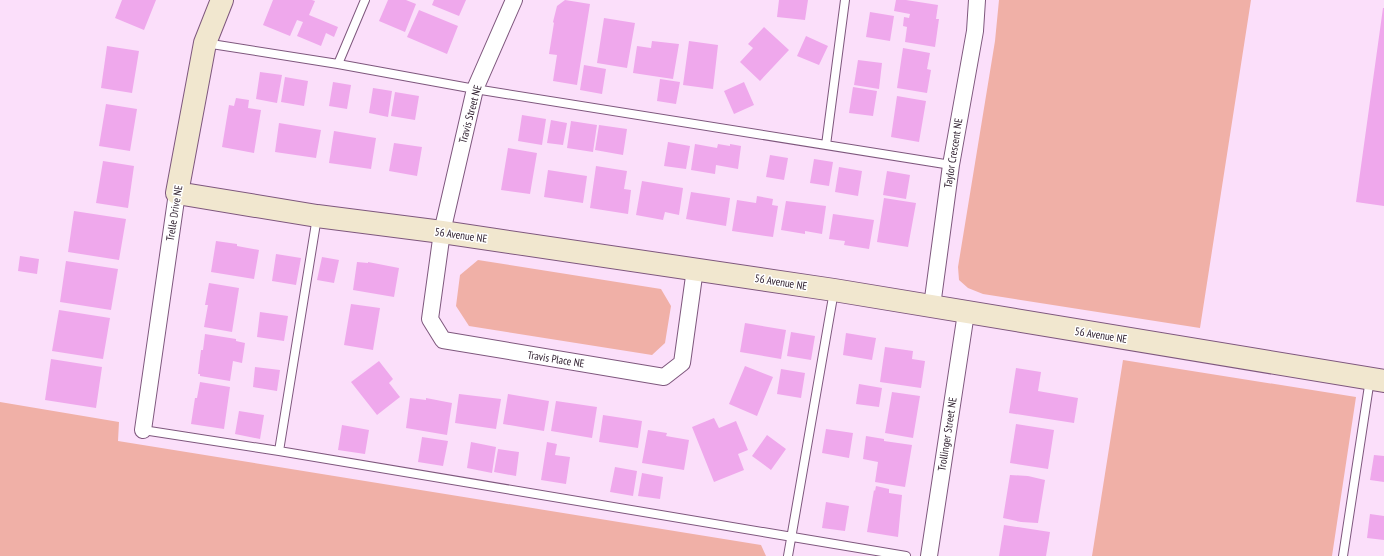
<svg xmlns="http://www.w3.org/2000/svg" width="1384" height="556" font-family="'PT Sans Narrow',sans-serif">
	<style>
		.green { fill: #f0b0a7 }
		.building { fill: #efa8ec }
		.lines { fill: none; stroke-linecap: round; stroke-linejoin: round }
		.lane-casing { stroke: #7e577d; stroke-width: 10 }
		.street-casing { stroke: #7e577d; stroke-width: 18 }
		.secondary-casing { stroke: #7e577d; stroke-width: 24 }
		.lane { stroke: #fff; stroke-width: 8 }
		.street { stroke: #fff; stroke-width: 16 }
		.secondary { stroke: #f1e7cf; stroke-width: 22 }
		.labels { text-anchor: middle; stroke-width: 3; stroke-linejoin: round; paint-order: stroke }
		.street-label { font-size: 11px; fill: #291929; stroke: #fff }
	</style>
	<rect width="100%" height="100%" fill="#fbdffa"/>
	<!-- green -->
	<path class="green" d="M999,0H1251L1200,328L983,294L968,288L959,280L958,267L995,41Z
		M478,260L661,289L671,306L665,343L652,355L469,326L456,306L460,275Z
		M1123,360L1356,397L1332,556H1092Z
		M0,402L119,422L118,441L761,545L766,556H0Z"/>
	<!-- building -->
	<path class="building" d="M122,0H156L144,30L115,18Z
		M273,0H312L315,1L309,15L338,27L334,37L326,33L321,46L297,36L303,22L297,20L290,36L263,25Z
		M388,0H406L416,4L405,32L379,21Z
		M434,0H466L459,16L432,5Z
		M565,0L590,4L577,85L553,81L557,55L549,54L554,23L553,22L557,6Z
		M779,0H808L805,20L777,17Z
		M896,0H906L938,5L936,19H939L935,47L905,42L907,27L903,26L904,17L909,18L910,14L894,11Z
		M1383,8H1384V206L1356,202Z
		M419,10L458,26L447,54L407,37Z
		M870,12L894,16L890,41L866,37Z
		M604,18L635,23L627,68L597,63Z
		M764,27L789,50L760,81L740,62L753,48L748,44Z
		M806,36L828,46L819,65L797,56Z
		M652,41L679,44L673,79L633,73L637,46L651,48Z
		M689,41L718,45L713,89L683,85Z
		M107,46L139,51L132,93L101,88Z
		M903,48L930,53L927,69L931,70L927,93L897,88Z
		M858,60L882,63L879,89L854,85Z
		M584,65L606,69L602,94L580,90Z
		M260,72L282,75L277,103L256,99Z
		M285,77L308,81L304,106L281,102Z
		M660,79L680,82L676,104L657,101Z
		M333,82L351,85L347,109L329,106Z
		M744,82L754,105L734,114L724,91Z
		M853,87L877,91L873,116L849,113Z
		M373,88L392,91L388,117L369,113Z
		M395,92L419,96L415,120L391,116Z
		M897,96L926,101L919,142L891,137Z
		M236,98L249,100L248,108L261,110L254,153L222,147L229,105L234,106Z
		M106,104L137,109L130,151L99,146Z
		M522,115L546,119L542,145L518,141Z
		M551,120L567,123L563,145L547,143Z
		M571,121L597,125L593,152L567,148Z
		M279,123L321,130L316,158L275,152Z
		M599,125L627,129L623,155L595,150Z
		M334,131L376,138L371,169L329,163Z
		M668,142L690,146L686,169L664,166Z
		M394,143L422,147L417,176L389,171Z
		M695,144L717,148L718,144L730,146V144L741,146L738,169L716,165L715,174L691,170Z
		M508,148L537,153L530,194L501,190Z
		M770,155L788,158L784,180L766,177Z
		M814,159L833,162L829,186L810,183Z
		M103,161L134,166L128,208L96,203Z
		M596,166L627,171L624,189L631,190L628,214L590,208Z
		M839,167L862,171L858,196L835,192Z
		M548,170L587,176L583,203L544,197Z
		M887,171L910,175L906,199L883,195Z
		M642,181L683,188L679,215L665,212L663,220L636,215Z
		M691,192L730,198L726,226L686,219Z
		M757,196L773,199L772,205L778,206L773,237L732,231L737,200L756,203Z
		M884,198L916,203L908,247L877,242Z
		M786,201L826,206L822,234L805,231V234L781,230Z
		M74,211L126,219L119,260L68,252Z
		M833,214L874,220L869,249L844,245L845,241L829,239Z
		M216,241L237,244V246L259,250L254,279L211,272Z
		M276,254L301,258L296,285L272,281Z
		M20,256L39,259L37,274L18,271Z
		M322,257L339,260L334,283L317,280Z
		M66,261L118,269L111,310L60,302Z
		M357,262L368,263V262L399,268L394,297L353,290Z
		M209,283L239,288L232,332L204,327L208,305H205Z
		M351,304L380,308L373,350L344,345Z
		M59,310L110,318L103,359L52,351Z
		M260,312L288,316L284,341L257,337Z
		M745,323L786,330L781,359L740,352Z
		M791,332L815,336L811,360L787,356Z
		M846,333L876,338L872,360L843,355Z
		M205,334L236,339V341L245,343L242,363L233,361L230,381L200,376V374H198L201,350H203Z
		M885,347L913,351L912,359L925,361L921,388L880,382Z
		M51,359L102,367L96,408L45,400Z
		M379,361L393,379L389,383L400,397L377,415L351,382Z
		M745,366L773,377L757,416L729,404Z
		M255,367L280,370L277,391L253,387Z
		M1016,368L1041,372L1038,391L1078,398L1074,423L1009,413Z
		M781,369L805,373L801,398L777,394Z
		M200,382L230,387L224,429L191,424L195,398H197Z
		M859,384L882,388L879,407L856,404Z
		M892,392L920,396L913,438L885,433Z
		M459,394L501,399L496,429L455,423Z
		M508,394L549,401L544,431L503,424Z
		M410,398L426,400V398L452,403L447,435L406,428Z
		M556,401L597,407L592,438L551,431Z
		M239,411L264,415L260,439L235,434Z
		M603,415L642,421L638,448L599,442Z
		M714,418L719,428L736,421L748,450L738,454L744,470L714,482L692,427Z
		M1016,424L1054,430L1048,469L1010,463Z
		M342,425L369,430L365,454L338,450Z
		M826,429L853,433L849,458L822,453Z
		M648,430L667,433L666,436L689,440L684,470L642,463Z
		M767,435L786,449L771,470L752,456Z
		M866,436L884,439V441L912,445L905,487L875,482L878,462L863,459Z
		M422,437L448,441L443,466L418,462Z
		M471,442L496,447L492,473L467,468Z
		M547,442L557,444L555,455L570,457L566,484L541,480Z
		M498,449L519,452L516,476L494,472Z
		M1374,455L1384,456V482L1370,480Z
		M615,467L637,471L633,496L610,492Z
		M642,473L663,477L660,499L638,496Z
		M1010,475L1028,476L1045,480L1038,523L1021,522L1003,518Z
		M876,486L889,489V493L902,495L898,537L867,532L874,490L875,491Z
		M826,502L849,506L845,531L822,528Z
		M1370,514L1384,516V540L1367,538Z
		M1004,525L1050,532L1046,556H999Z"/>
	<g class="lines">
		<defs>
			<path id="lane" d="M205,43L338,64L475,89L951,165
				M338,64L365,0
				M826,145L845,0
				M143,430L279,451L906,556
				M279,451L317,217
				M788,556L834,291
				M1343,556L1370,379"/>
			<path id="street" d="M514,0L475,89L442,232L430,319L443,340L664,377L682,363L695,269
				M932,306L951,165L975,31L977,0
				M143,430L177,193
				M929,556L966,313"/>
			<path id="secondary" d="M222,0L205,43L177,193L317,216L442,232L834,290L1384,381"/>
		</defs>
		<!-- lane casing -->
		<use href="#lane" class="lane-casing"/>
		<!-- street casing -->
		<use href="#street" class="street-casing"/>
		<!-- secondary casing -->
		<use href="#secondary" class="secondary-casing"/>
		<!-- lane -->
		<use href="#lane" class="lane"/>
		<!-- street -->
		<use href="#street" class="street"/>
		<!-- secondary -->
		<use href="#secondary" class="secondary"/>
	</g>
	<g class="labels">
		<!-- street labels -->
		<g class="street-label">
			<text transform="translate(470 114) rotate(-75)" y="4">Travis Street NE</text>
			<text transform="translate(953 153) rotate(-81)" y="4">Taylor Crescent NE</text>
			<text transform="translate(174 213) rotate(-81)" y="4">Trelle Drive NE</text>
			<text transform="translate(461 235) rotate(8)" y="4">56 Avenue NE</text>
			<text transform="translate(781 282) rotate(9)" y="4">56 Avenue NE</text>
			<text transform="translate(1101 335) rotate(9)" y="4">56 Avenue NE</text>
			<text transform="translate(556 359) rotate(9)" y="4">Travis Place NE</text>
			<text transform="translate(947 434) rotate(-81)" y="4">Trollinger Street NE</text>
		</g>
	</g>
</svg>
